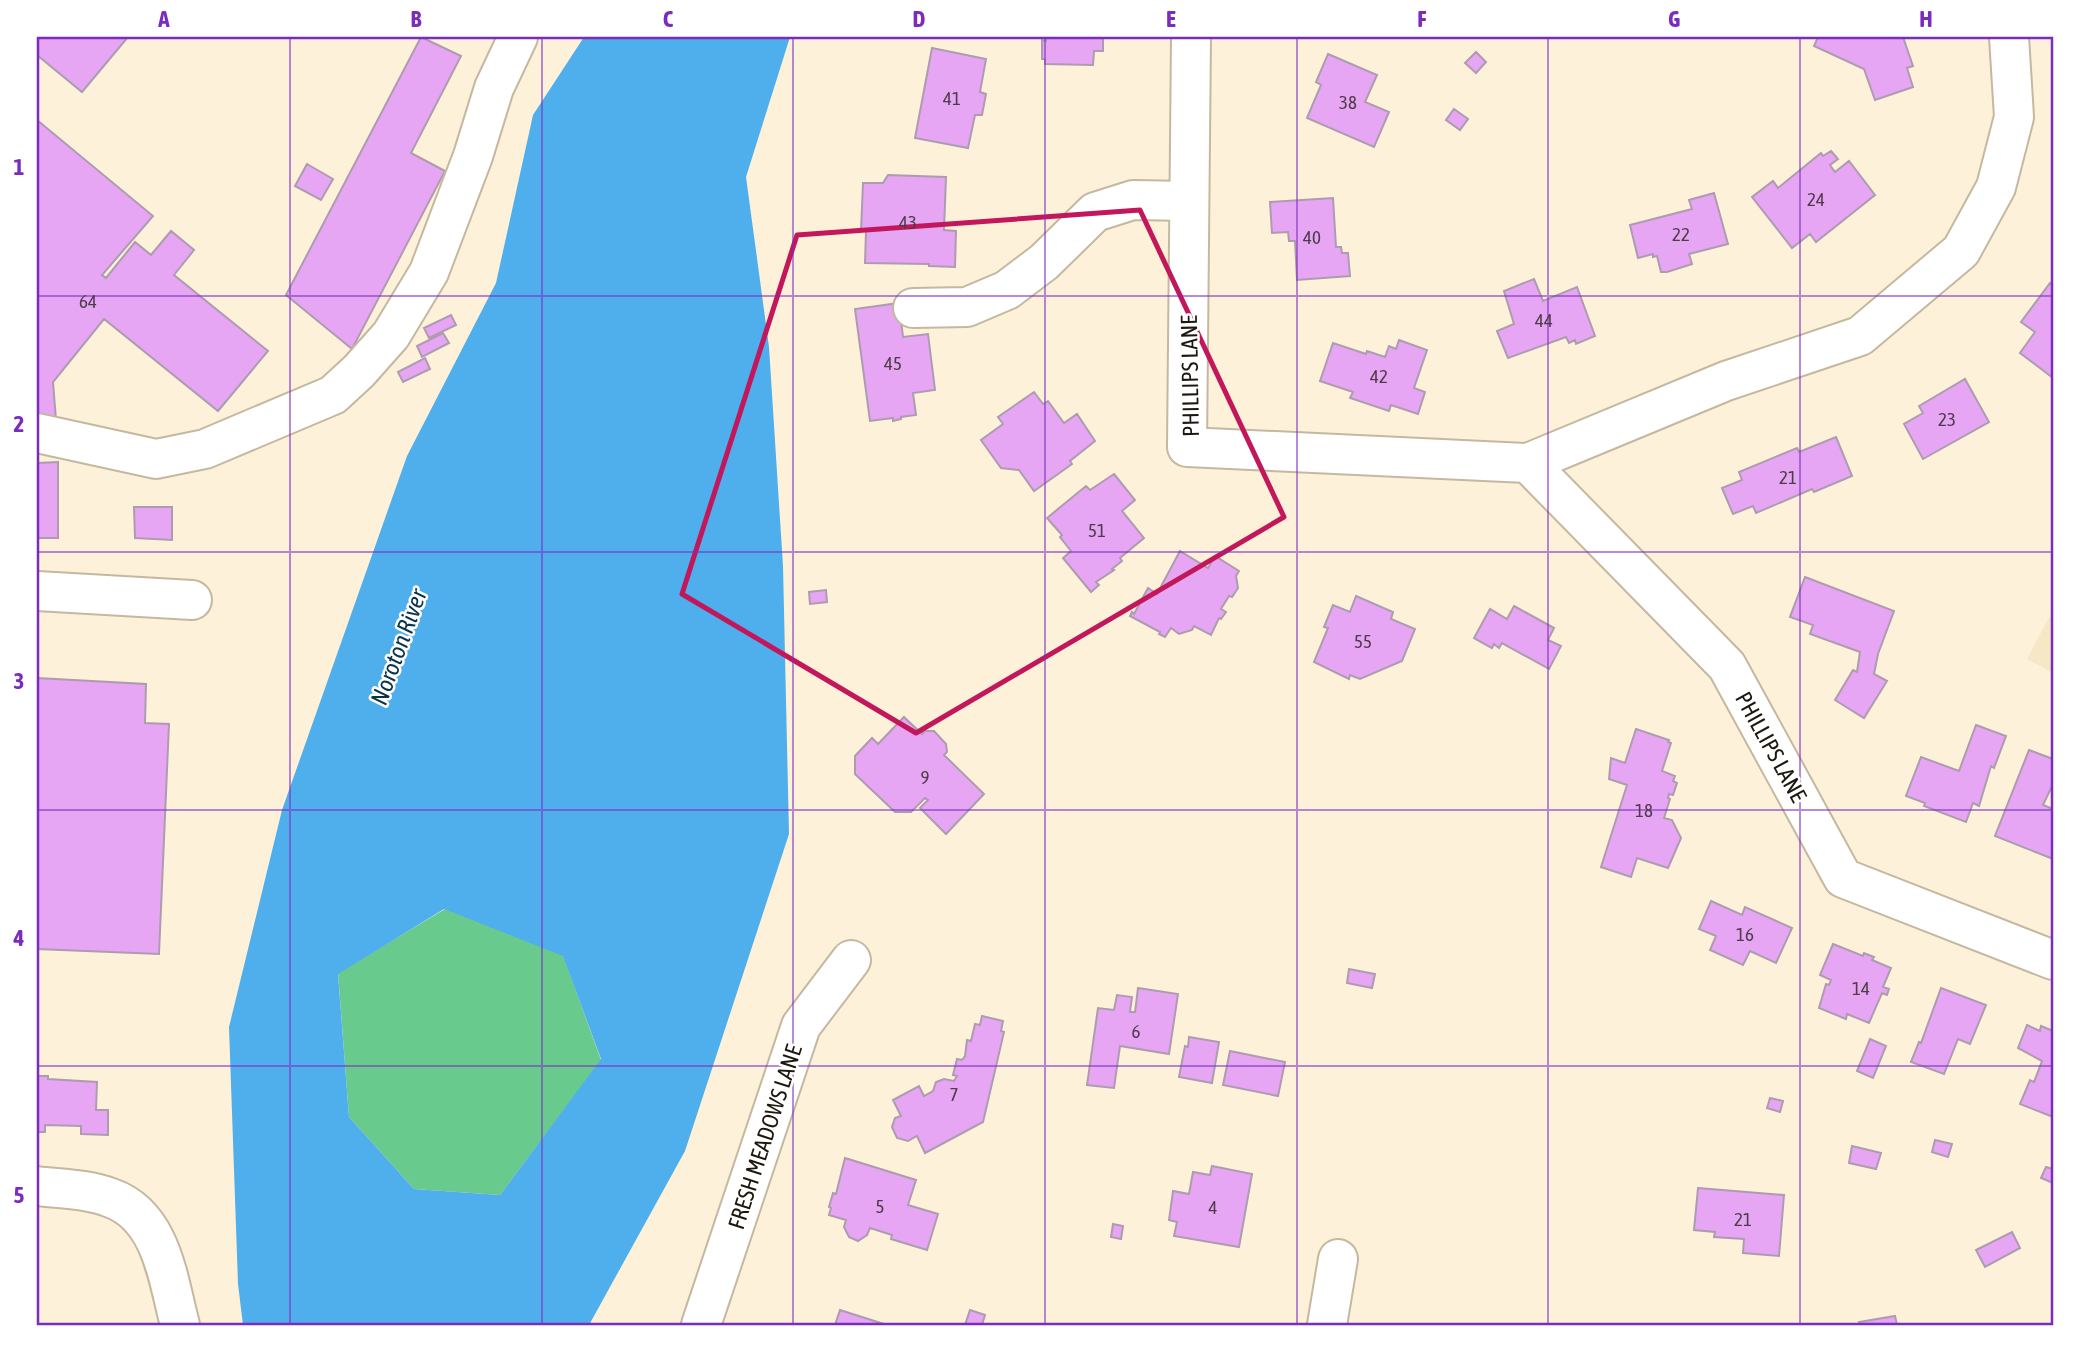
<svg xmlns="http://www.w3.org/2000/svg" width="2090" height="1362" font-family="'Asap Condensed',sans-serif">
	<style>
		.built { fill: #f6e7c7 }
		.forest { fill: #69ca8e }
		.water { fill: #4faeec; fill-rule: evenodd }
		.building { fill: #e6a6f4; stroke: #ad9cb0; stroke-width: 2 }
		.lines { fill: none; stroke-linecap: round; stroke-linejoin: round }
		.minor-casing { stroke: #c4b8a1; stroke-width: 42 }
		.minor { stroke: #fff; stroke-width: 38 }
		.marked { fill: none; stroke: #c2185b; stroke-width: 5; stroke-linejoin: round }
		.grid { fill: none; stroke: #7b2cbf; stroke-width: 2; stroke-opacity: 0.55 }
		.labels { text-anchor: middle; stroke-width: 5; stroke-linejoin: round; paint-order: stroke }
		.number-label { font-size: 19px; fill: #4e3c48 }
		.street-label { font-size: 23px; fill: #1c180f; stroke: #fff }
		.water-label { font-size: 24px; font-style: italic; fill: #09334c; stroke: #fff }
		.neatline { fill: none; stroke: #7b2cbf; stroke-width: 2.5 }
		.grid-label { font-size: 23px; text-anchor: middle; font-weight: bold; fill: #7b2cbf }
	</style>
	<rect width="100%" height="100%" fill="#fef1d9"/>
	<!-- built -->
	<path class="built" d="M2053,610V673L2027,659Z"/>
	<!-- forest -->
	<path class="forest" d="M445,909L563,955L601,1060L500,1195L414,1189L349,1117L338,973Z"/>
	<!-- water -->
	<path class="water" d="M584,37H790L746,177L769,347L783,566L789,834L685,1151L589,1325H243L238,1284L229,1027L282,810L407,456L496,283L533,115ZM444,909L563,956L601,1059L500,1195L414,1189L349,1117L338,974Z"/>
	<!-- building -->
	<path class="building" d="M37,37H128L82,92L37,55Z
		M421,37L461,56L411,153L445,171L352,349L286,295Z
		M1046,37H1103V51H1094L1093,65L1045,64V59H1042V40L1046,41Z
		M1818,37H1903L1913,66L1907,68L1913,87L1875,100L1864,69L1814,46Z
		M932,48L986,59L980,92L986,94L982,115H975L968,148L915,138Z
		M1476,52L1486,62L1476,73L1465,63Z
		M1328,54L1377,75L1365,102L1389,112L1374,147L1307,118L1321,85L1316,82Z
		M1454,109L1468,119L1460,130L1446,120Z
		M37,120L153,216L102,275L106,278L135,242L151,255L171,231L194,250L174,275L268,351L218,411L104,319L53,382L56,420L37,421Z
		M1831,151L1838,159L1830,165L1835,172L1849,161L1875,195L1816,242L1810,234L1792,248L1752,197L1773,181L1778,188L1821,153L1823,156Z
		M307,164L333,179L321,200L295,186Z
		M888,175L946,177L944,230L956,231L955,267L929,266V264L865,263L866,231H861L863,183H883Z
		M1714,193L1728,244L1689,254L1692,264L1667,272H1661L1657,256L1653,257V254L1638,258L1630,225L1692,209L1689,200Z
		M1333,198L1336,247H1341L1342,253H1348L1350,276L1297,280L1295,241H1289L1288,232L1272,233L1270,202Z
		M1534,279L1543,301L1577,287L1595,336L1576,344L1575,340L1569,343L1566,337L1508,358L1497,331L1514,324L1504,291Z
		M2050,283L2053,286V378L2020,353L2035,332L2021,322Z
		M899,303L903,337L928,334L935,390L913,393L916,415L901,417V419L893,421V418L870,421L855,309Z
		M451,315L456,325L429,338L424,328Z
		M443,333L449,343L422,357L417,346Z
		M1399,340L1427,350L1414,388L1425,392L1418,414L1391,405L1389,411L1350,398L1353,392L1320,381L1333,343L1366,354L1367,351L1385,357L1389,346L1396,349Z
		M425,358L430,369L403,382L398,372Z
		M1965,379L1989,422L1923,459L1904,424L1923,413L1919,406Z
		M1034,392L1043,404L1048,401L1064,423L1077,414L1095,441L1070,461L1072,464L1034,491L1019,470L1001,468L981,440L1003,424L998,417Z
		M1836,437L1852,476L1814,492L1812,489L1756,513L1753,506L1733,514L1722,488L1742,480L1739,472L1797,448L1799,452Z
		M58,462V538H37V463Z
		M1114,474L1135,500L1122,511L1144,538L1120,558L1122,561L1112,569L1114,570L1096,582L1099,585L1091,592L1063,558L1071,551L1060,537L1062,535L1047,518L1086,486L1090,490Z
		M134,507H172V540L135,538Z
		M1180,551L1208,568L1215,556L1239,571L1236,576L1238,588L1232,597L1229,596L1221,609L1226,612L1221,619L1219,618L1211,635L1194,626L1192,630L1179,634L1171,628L1165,637L1159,634L1160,632L1130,616L1132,612L1134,614L1148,588L1157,594Z
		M1805,577L1894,611L1878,654L1874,674L1887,681L1864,718L1835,700L1853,670L1857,672L1860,652L1810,634L1813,625L1790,617Z
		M826,590L827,602L810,604L809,592Z
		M1356,596L1393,612L1391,619L1415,629L1402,661L1360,679L1350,675L1349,679L1314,662L1328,628L1324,627L1333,605L1350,612Z
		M1514,606L1554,628L1548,640L1561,646L1549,669L1502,643L1499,648L1494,644L1492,648L1474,638L1490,609L1507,619Z
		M37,678L146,684L145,723L169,724L159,954L37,949Z
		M904,717L922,734L925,731H934L946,744L947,752L944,755L984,794L946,834L920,808L928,800L925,798L911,812H895L855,774V756L872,738L878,744Z
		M1976,725L2006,736L1994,768L1991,766L1979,806L1973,803L1966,822L1924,806L1925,803L1906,796L1921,757L1959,771Z
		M1636,729L1669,740L1668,742L1671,743L1662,771L1675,776L1673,781L1677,783L1673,795L1669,794L1668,798L1670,799L1664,818L1672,820L1681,838L1668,868L1637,858L1631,877L1601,867L1627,785L1609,779L1611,758L1625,763Z
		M2029,750L2053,759V784L2043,805L2053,809V859L1995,836Z
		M1711,901L1742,915L1745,907L1792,928L1776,963L1750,951L1743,965L1710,950L1716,936L1699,929Z
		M1833,944L1863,956L1864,953L1874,957L1872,960L1891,968L1883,987L1889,989L1887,995L1882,993L1869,1023L1847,1014L1846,1019L1819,1008L1826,984L1829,985L1831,980L1820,975Z
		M1349,969L1375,974L1372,988L1347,983Z
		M1138,988L1178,994L1169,1054L1120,1046L1114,1088L1087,1085L1098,1008L1114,1010L1117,995L1132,997L1130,1012H1135Z
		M1941,988L1986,1005L1970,1044L1958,1039L1944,1074L1911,1062L1919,1042L1921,1043Z
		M982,1016L1003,1021L1001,1031L1004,1032L983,1122L925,1153L917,1136L908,1141L897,1138L892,1127L895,1118L901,1116L893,1100L919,1086L924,1096L933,1091L936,1082L944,1079L954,1081L957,1076L953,1075L957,1059L962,1060L965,1056L967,1040L971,1041L975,1024L980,1025Z
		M2027,1025L2040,1031L2041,1026L2053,1031V1117L2020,1104L2030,1080L2034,1082L2042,1061L2018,1048Z
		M1189,1037L1219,1042L1212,1083L1179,1077L1185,1046L1188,1047Z
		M1870,1039L1886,1046L1873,1078L1857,1071Z
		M1230,1051L1285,1062L1278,1096L1223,1085Z
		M37,1076H48V1079L97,1082L96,1110H108V1135L81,1134V1126L45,1125V1132H37Z
		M1770,1098L1783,1101L1780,1112L1767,1108Z
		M1935,1140L1952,1144L1948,1157L1932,1152Z
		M1852,1146L1881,1153L1876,1169L1849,1163Z
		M845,1158L916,1180L908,1205L938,1214L927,1250L891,1239L892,1235L870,1228L867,1235L858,1241L849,1237L844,1227L846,1220L829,1215L831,1208L829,1207L833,1193L836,1194Z
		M1212,1166L1252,1174L1239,1247L1174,1236L1177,1222L1169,1220L1173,1191L1189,1194L1193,1172L1210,1175Z
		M2046,1167L2053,1169V1183L2041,1178Z
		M1698,1188L1784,1195L1779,1256L1743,1253L1744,1239L1714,1237L1715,1232L1694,1230Z
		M1113,1224L1123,1226L1121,1239L1111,1237Z
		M2012,1232L2020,1248L1985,1267L1976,1250Z
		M840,1310L887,1325H835Z
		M970,1310L985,1315L982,1325H965Z
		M1895,1316L1897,1325H1860L1859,1322Z"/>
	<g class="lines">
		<defs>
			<path id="minor" d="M1191,37L1187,447L1528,463L1727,666L1843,878L2053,960
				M913,308L967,307L1007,290L1044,262L1095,212L1133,200L1189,201
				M37,433L156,459L205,449L333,395L359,371L391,335L429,272L473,156L494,88L518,37
				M1528,463L1726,381L1860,336L1961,251L1996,187L2014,117L2009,37
				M37,591L192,600
				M37,1186C62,1189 88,1189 111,1198C162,1216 168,1280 180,1325
				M701,1325L801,1026L851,960
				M1327,1325L1338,1259"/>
		</defs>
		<!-- minor casing -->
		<use href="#minor" class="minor-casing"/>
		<!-- minor -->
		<use href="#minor" class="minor"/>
	</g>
	<!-- marked area -->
	<path class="marked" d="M1140,210L1284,517L916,733L682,594L797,235Z"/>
	<!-- grid -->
	<path class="grid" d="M290,37V1325M542,37V1325M793,37V1325M1045,37V1325M1297,37V1325M1548,37V1325M1800,37V1325M37,296H2053M37,552H2053M37,810H2053M37,1066H2053"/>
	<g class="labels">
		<!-- number labels -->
		<g class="number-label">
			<text x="952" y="105">41</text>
			<text x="1348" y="109">38</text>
			<text x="1816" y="206">24</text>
			<text x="908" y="229">43</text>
			<text x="1681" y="241">22</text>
			<text x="1312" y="244">40</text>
			<text x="88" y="308">64</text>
			<text x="1544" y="327">44</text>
			<text x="893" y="370">45</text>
			<text x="1379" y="383">42</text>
			<text x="1947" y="426">23</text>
			<text x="1788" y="484">21</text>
			<text x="1097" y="537">51</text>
			<text x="1363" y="648">55</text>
			<text x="925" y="784">9</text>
			<text x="1644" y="817">18</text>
			<text x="1745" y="941">16</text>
			<text x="1861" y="995">14</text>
			<text x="1136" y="1038">6</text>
			<text x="954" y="1101">7</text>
			<text x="880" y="1213">5</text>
			<text x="1213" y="1214">4</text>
			<text x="1743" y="1226">21</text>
		</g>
		<!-- street labels -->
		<g class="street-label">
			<text transform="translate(1190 376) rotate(-91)" y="8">PHILLIPS LANE</text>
			<text transform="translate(1771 747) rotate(61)" y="8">PHILLIPS LANE</text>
			<text transform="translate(765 1137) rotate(-72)" y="8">FRESH MEADOWS LANE</text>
		</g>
		<!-- water labels -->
		<g class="water-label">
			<text transform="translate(399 647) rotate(-70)" y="8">Noroton River</text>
		</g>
	</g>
	<!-- border -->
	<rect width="2090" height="1362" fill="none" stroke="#ffffff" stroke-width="77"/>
	<rect x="38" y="38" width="2014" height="1286" class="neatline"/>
	<g class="grid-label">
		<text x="164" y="27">A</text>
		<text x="416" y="27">B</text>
		<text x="668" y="27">C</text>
		<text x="919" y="27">D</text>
		<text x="1171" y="27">E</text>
		<text x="1422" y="27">F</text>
		<text x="1674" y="27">G</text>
		<text x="1926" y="27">H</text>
		<text x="19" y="175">1</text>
		<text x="19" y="432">2</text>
		<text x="19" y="689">3</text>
		<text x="19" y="946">4</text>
		<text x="19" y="1203">5</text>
	</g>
</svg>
